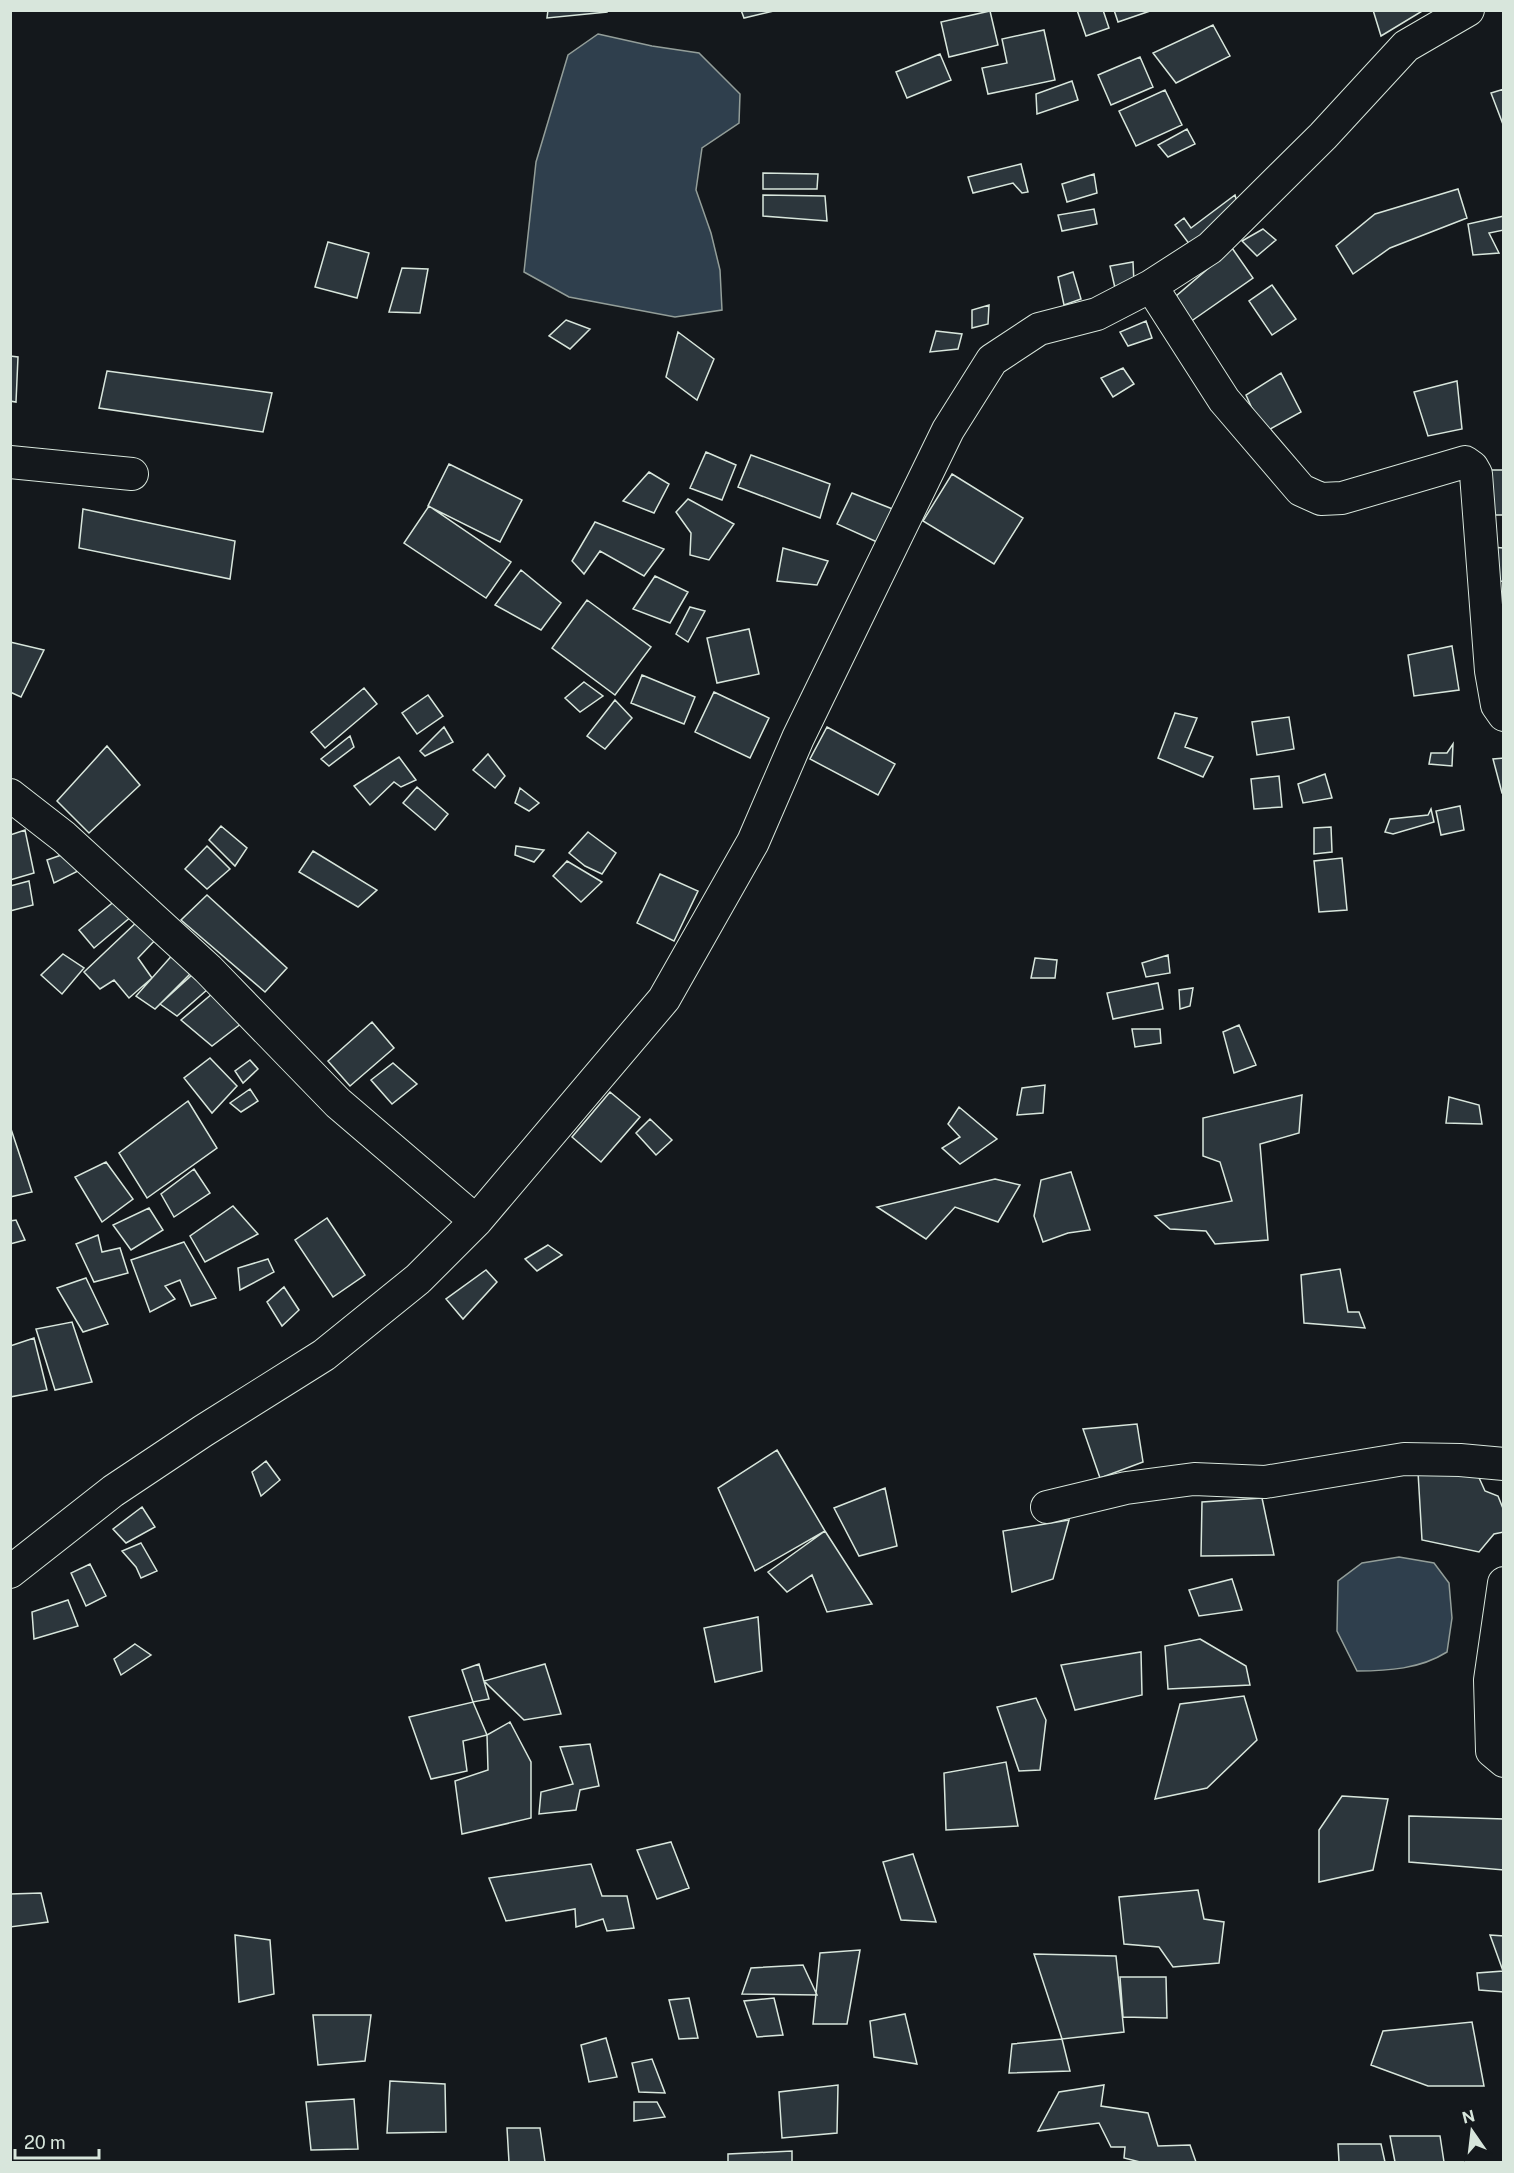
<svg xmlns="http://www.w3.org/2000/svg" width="1514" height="2173" font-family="'Public Sans',sans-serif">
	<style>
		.water { fill: #2f3f4d; stroke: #939e99; stroke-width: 1.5 }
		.building { fill: #2c363c; stroke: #d8e6dc; stroke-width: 1.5 }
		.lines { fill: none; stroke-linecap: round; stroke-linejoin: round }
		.minor-casing { stroke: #d8e6dc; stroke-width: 34 }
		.minor { stroke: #14181c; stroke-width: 32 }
	</style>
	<rect width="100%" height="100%" fill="#14181c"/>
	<!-- water -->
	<path class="water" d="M598,34L652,46L699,53L740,94L739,123L702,148L696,190L711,233L720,270L722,310L675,317L569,297L524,272L536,162L568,55Z
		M1399,1557L1434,1563L1449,1583L1452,1618L1447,1652C1420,1669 1388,1671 1357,1671L1337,1631L1338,1581L1362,1563Z"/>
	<!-- building -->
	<path class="building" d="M548,10H607V12L547,18Z
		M741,10H778L744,18Z
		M1077,10H1103L1109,28L1086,36Z
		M1114,10H1153L1118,22Z
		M1373,10H1424L1381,36Z
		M990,11L998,45L949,57L941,22Z
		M1213,25L1230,56L1176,83L1153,53Z
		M1044,30L1055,80L988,94L982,68L1007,63L1002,39Z
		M940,54L951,80L907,98L896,72Z
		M1140,57L1153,87L1111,105L1098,75Z
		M1072,81L1078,100L1037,114L1036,94Z
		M1504,89V127L1491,93Z
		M1165,90L1182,125L1136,146L1119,111Z
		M1187,129L1195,144L1168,157L1158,145Z
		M1021,164L1028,192L1022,193L1013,183L973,193L968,177Z
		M763,173L818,174L817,189H763Z
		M1094,174L1097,193L1067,202L1062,184Z
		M1458,189L1467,218L1390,248L1353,274L1336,246L1375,214Z
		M763,195L825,196L827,221L763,216Z
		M1235,195L1239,209L1190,245L1175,225L1184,218L1191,228Z
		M1094,209L1097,224L1062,231L1058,215Z
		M1504,216V230L1489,233L1499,253L1473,255L1468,224Z
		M1263,229L1276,240L1257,256L1242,241Z
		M328,242L369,253L357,298L315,287Z
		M1232,248L1253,278L1190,322L1175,297Z
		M1133,262L1134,283L1115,288L1110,266Z
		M402,268L428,269L420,313L389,312Z
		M1073,272L1081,299L1064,305L1058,277Z
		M1272,285L1296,319L1272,335L1249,301Z
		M989,305L988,324L972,328V310Z
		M566,320L590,329L570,349L549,336Z
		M1146,321L1152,338L1128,346L1120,332Z
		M936,331L962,334L958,349L930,352Z
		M678,332L714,359L697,400L666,377Z
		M10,356L18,357L16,402L10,401Z
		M1123,368L1134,384L1113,397L1101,378Z
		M107,371L272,393L263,432L99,408Z
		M1281,373L1301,412L1263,433L1246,395Z
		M1457,381L1462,429L1428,436L1414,392Z
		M706,452L736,465L722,500L690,488Z
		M751,455L830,484L820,518L738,487Z
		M449,464L522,500L500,542L428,506Z
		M1487,470H1504V515H1487Z
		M649,472L669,484L654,513L623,501Z
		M952,474L1023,518L994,564L923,521Z
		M852,493L895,510L877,542L837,524Z
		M688,499L734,524L709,560L690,555L691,533L676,512Z
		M429,506L511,562L486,598L404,543Z
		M83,509L235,541L230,579L79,548Z
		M595,522L664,549L644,576L600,551L584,574L572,561Z
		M1489,547L1504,548V581L1490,582Z
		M783,548L828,561L817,585L777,581Z
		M521,570L561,603L541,630L495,605Z
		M655,576L688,592L670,623L633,609Z
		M587,600L651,647L615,695L552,648Z
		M690,607L705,611L688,642L676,634Z
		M749,629L759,674L717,683L707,638Z
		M10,642L44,650L21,697L10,692Z
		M1452,646L1459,690L1414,696L1408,655Z
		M642,675L695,697L684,724L631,703Z
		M584,682L603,696L580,712L565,698Z
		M364,688L377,704L325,748L311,732Z
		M714,692L769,718L750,758L695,732Z
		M428,695L443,716L417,734L402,713Z
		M615,700L632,718L605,749L587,736Z
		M1175,713L1197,718L1185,747L1213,757L1203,777L1158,758Z
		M1289,717L1294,749L1257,755L1252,722Z
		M444,727L453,742L425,756L420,751Z
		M827,727L895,764L878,795L810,759Z
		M350,736L354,747L329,766L321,759Z
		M1453,744L1452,766L1429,764L1431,753H1447Z
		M107,746L140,785L89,833L57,801Z
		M488,754L505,776L495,788L473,770Z
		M399,757L416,780L401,787L394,782L370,805L354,786Z
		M1504,758V793H1502L1493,759Z
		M1325,774L1332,798L1303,803L1298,784Z
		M1279,776L1282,807L1254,809L1251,779Z
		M417,787L448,814L435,830L403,803Z
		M520,788L539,803L529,811L515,803Z
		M1460,806L1464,830L1441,835L1436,811Z
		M1431,809L1434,822L1393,834L1385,832L1390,819L1428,815Z
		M221,826L247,848L235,866L209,840Z
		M1331,827L1332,852L1314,854V828Z
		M25,830L34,873L10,880V835Z
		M588,832L616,853L602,874L585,866L569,853Z
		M207,846L230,869L207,889L185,869Z
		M516,846L544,850L534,862L515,855Z
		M73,851L84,868L54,883L47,860Z
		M313,851L377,890L358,907L299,872Z
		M1342,858L1347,910L1319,912L1314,861Z
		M567,861L602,882L581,902L553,876Z
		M660,874L698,891L674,941L637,923Z
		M29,881L33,905L10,911V886Z
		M207,895L287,968L265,992L181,920Z
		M116,900L132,916L94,948L79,930Z
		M140,919L159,936L138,958L152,978L129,998L114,980L100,989L84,972Z
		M175,952L195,969L155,1009L136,996Z
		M63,954L84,968L62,994L41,975Z
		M1168,955L1170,973L1146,977L1142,963Z
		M1035,958L1057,960L1055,978H1031Z
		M193,974L208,989L177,1016L160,1004Z
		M1158,983L1163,1009L1113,1019L1107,993Z
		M219,988L246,1020L212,1046L181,1020Z
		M1193,988L1190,1006L1180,1009L1179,990Z
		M372,1022L394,1048L350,1086L328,1061Z
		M1239,1025L1256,1065L1234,1073L1223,1032Z
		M1132,1029H1160L1161,1043L1135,1047Z
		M210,1058L237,1086L212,1113L184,1078Z
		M250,1060L258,1069L243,1083L235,1071Z
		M393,1063L417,1084L392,1104L371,1080Z
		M1045,1085L1043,1113L1017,1115L1022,1088Z
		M250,1089L258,1101L241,1112L230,1103Z
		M610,1092L640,1117L601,1162L572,1137Z
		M1302,1095L1299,1133L1260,1144L1268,1240L1215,1244L1206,1231L1170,1229L1155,1216L1232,1201L1220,1162L1203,1156V1118Z
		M1449,1097L1479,1105L1482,1124L1446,1123Z
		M188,1101L217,1148L147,1198L119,1153Z
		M959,1107L997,1139L960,1164L942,1148L960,1137L948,1124Z
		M650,1119L672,1140L656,1155L636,1133Z
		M10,1126L32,1192L10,1197Z
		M106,1162L133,1199L102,1222L75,1177Z
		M194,1169L210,1193L174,1217L161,1194Z
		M1071,1172L1090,1230L1068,1233L1043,1242L1034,1216L1041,1180Z
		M995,1179L1020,1185L998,1222L955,1207L926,1239L877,1207Z
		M233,1206L258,1234L205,1262L190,1236Z
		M149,1208L163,1230L131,1250L113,1225Z
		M327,1218L365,1275L333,1297L295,1240Z
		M16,1220L25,1240L10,1244V1221Z
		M98,1235L102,1252L120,1248L128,1273L94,1282L76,1244Z
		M184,1242L216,1298L191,1306L180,1280L165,1286L175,1299L150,1312L131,1260Z
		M548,1245L562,1255L537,1271L525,1259Z
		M268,1259L274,1272L240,1290L238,1268Z
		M1340,1269L1348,1312H1359L1365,1328L1304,1323L1301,1275Z
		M486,1270L497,1282L463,1319L446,1299Z
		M86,1278L108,1324L83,1332L57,1288Z
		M284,1287L299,1310L282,1326L267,1302Z
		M72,1322L92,1382L55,1390L36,1329Z
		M34,1338L47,1390L10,1397V1346Z
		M1137,1424L1143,1462L1100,1478L1083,1429Z
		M777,1450L825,1531L755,1571L718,1488Z
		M266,1461L280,1480L261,1496L252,1472Z
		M1476,1471L1485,1491L1498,1496L1504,1511V1532L1494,1534L1479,1552L1422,1540L1418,1472Z
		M885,1488L897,1546L859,1556L834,1508Z
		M1262,1498L1274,1555L1201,1556L1202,1502Z
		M142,1507L155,1527L126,1543L113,1529Z
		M1069,1520L1053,1579L1012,1592L1003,1531Z
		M825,1531L872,1604L827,1612L812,1575L787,1592L768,1572Z
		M141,1543L157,1571L141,1578L136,1567L122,1551Z
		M90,1564L106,1596L86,1606L71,1573Z
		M1232,1579L1242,1610L1199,1616L1189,1590Z
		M68,1600L78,1626L34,1639L32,1612Z
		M758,1617L762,1671L715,1682L704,1628Z
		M1200,1639L1246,1666L1250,1685L1168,1689L1165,1646Z
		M135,1644L151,1655L121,1675L114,1659Z
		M1141,1652L1142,1695L1075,1710L1061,1665Z
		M479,1664L489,1699L473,1702L462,1670Z
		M545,1664L561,1714L524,1720L484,1681Z
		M1244,1696L1257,1740L1207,1788L1155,1799L1180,1704Z
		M1036,1698L1046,1720L1040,1770L1019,1771L997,1707Z
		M473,1702L487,1735L463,1741L467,1771L431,1779L409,1717Z
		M510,1722L531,1762V1818L462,1834L455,1781L488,1770L487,1735Z
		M590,1744L599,1786L580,1790L576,1810L539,1814L541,1792L573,1784L560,1747Z
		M1006,1762L1018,1826L946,1830L944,1773Z
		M1342,1796L1388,1799L1373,1870L1319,1882V1830Z
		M1409,1816L1504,1819V1870L1409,1862Z
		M671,1842L689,1888L657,1899L637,1850Z
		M913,1854L936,1922L901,1920L883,1862Z
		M591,1864L602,1896H627L634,1928L607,1931L603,1919L576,1927L575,1909L506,1921L489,1878Z
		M1198,1890L1204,1919L1224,1922L1219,1963L1173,1967L1159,1947L1124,1944L1119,1897Z
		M41,1893L48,1922L10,1927V1894Z
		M235,1935L270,1940L274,1994L239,2002Z
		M1490,1935L1504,1936V1992L1479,1990L1477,1973L1503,1971Z
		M860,1950L847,2024H813L820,1953Z
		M1034,1954L1116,1956L1124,2032L1062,2039Z
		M803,1965L817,1995L742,1994L751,1968Z
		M1120,1977H1166L1167,2018L1123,2017Z
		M689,1998L698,2038L679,2039L669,2000Z
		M774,1998L783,2035L757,2037L744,2001Z
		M905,2014L917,2064L874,2057L870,2021Z
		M313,2015H371L365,2061L318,2065Z
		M1472,2022L1484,2086H1428L1371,2065L1383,2031Z
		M606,2038L617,2077L589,2082L581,2045Z
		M1062,2039L1070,2071L1009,2073L1012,2044Z
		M652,2059L665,2093L639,2092L632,2063Z
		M390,2081L445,2084L446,2132L387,2133Z
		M838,2085L837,2133L782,2138L779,2092Z
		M1104,2085L1101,2106L1148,2113L1158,2146L1190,2145L1196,2162H1140L1124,2158L1125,2147H1111L1099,2123L1038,2131L1059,2092Z
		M354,2099L358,2149L311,2150L306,2102Z
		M634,2102H657L665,2117L634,2121Z
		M507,2128H540L545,2162H509Z
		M1390,2136H1440L1444,2162H1395Z
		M1338,2144H1381L1385,2162H1339Z
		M792,2151V2162H728V2154Z"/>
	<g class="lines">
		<defs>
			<path id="minor" d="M1151,286L1224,400L1301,490L1321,499L1342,498L1465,462L1472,467L1476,474L1491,671L1497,705L1504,715
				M10,462L132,474
				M10,795L64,837L208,969L338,1103L476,1221
				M1047,1507L1126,1488L1194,1479L1265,1482L1404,1459L1460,1460L1504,1464
				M10,1572L113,1491L203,1431L324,1355L418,1279L476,1221L664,999L753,842L798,738L948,430L992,360L1039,329L1097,314L1151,286L1210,248L1323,136L1406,46L1468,10
				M1504,1583L1490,1680L1492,1751L1504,1761"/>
		</defs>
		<!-- minor casing -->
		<use href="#minor" class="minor-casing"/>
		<!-- minor -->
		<use href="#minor" class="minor"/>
	</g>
	<!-- border -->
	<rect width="1514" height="2173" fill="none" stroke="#d8e6dc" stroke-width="24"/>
	<!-- north arrow -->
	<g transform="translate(1472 2131) rotate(346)" stroke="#14181c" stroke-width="4.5" paint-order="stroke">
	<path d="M0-4.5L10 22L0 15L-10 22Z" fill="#d8e6dc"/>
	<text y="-9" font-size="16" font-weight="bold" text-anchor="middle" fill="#d8e6dc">N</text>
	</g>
	<!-- scale -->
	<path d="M15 2149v9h84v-9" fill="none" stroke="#d8e6dc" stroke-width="3"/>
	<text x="24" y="2149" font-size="18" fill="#d8e6dc" stroke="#14181c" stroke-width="4.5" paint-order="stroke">20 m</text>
</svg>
